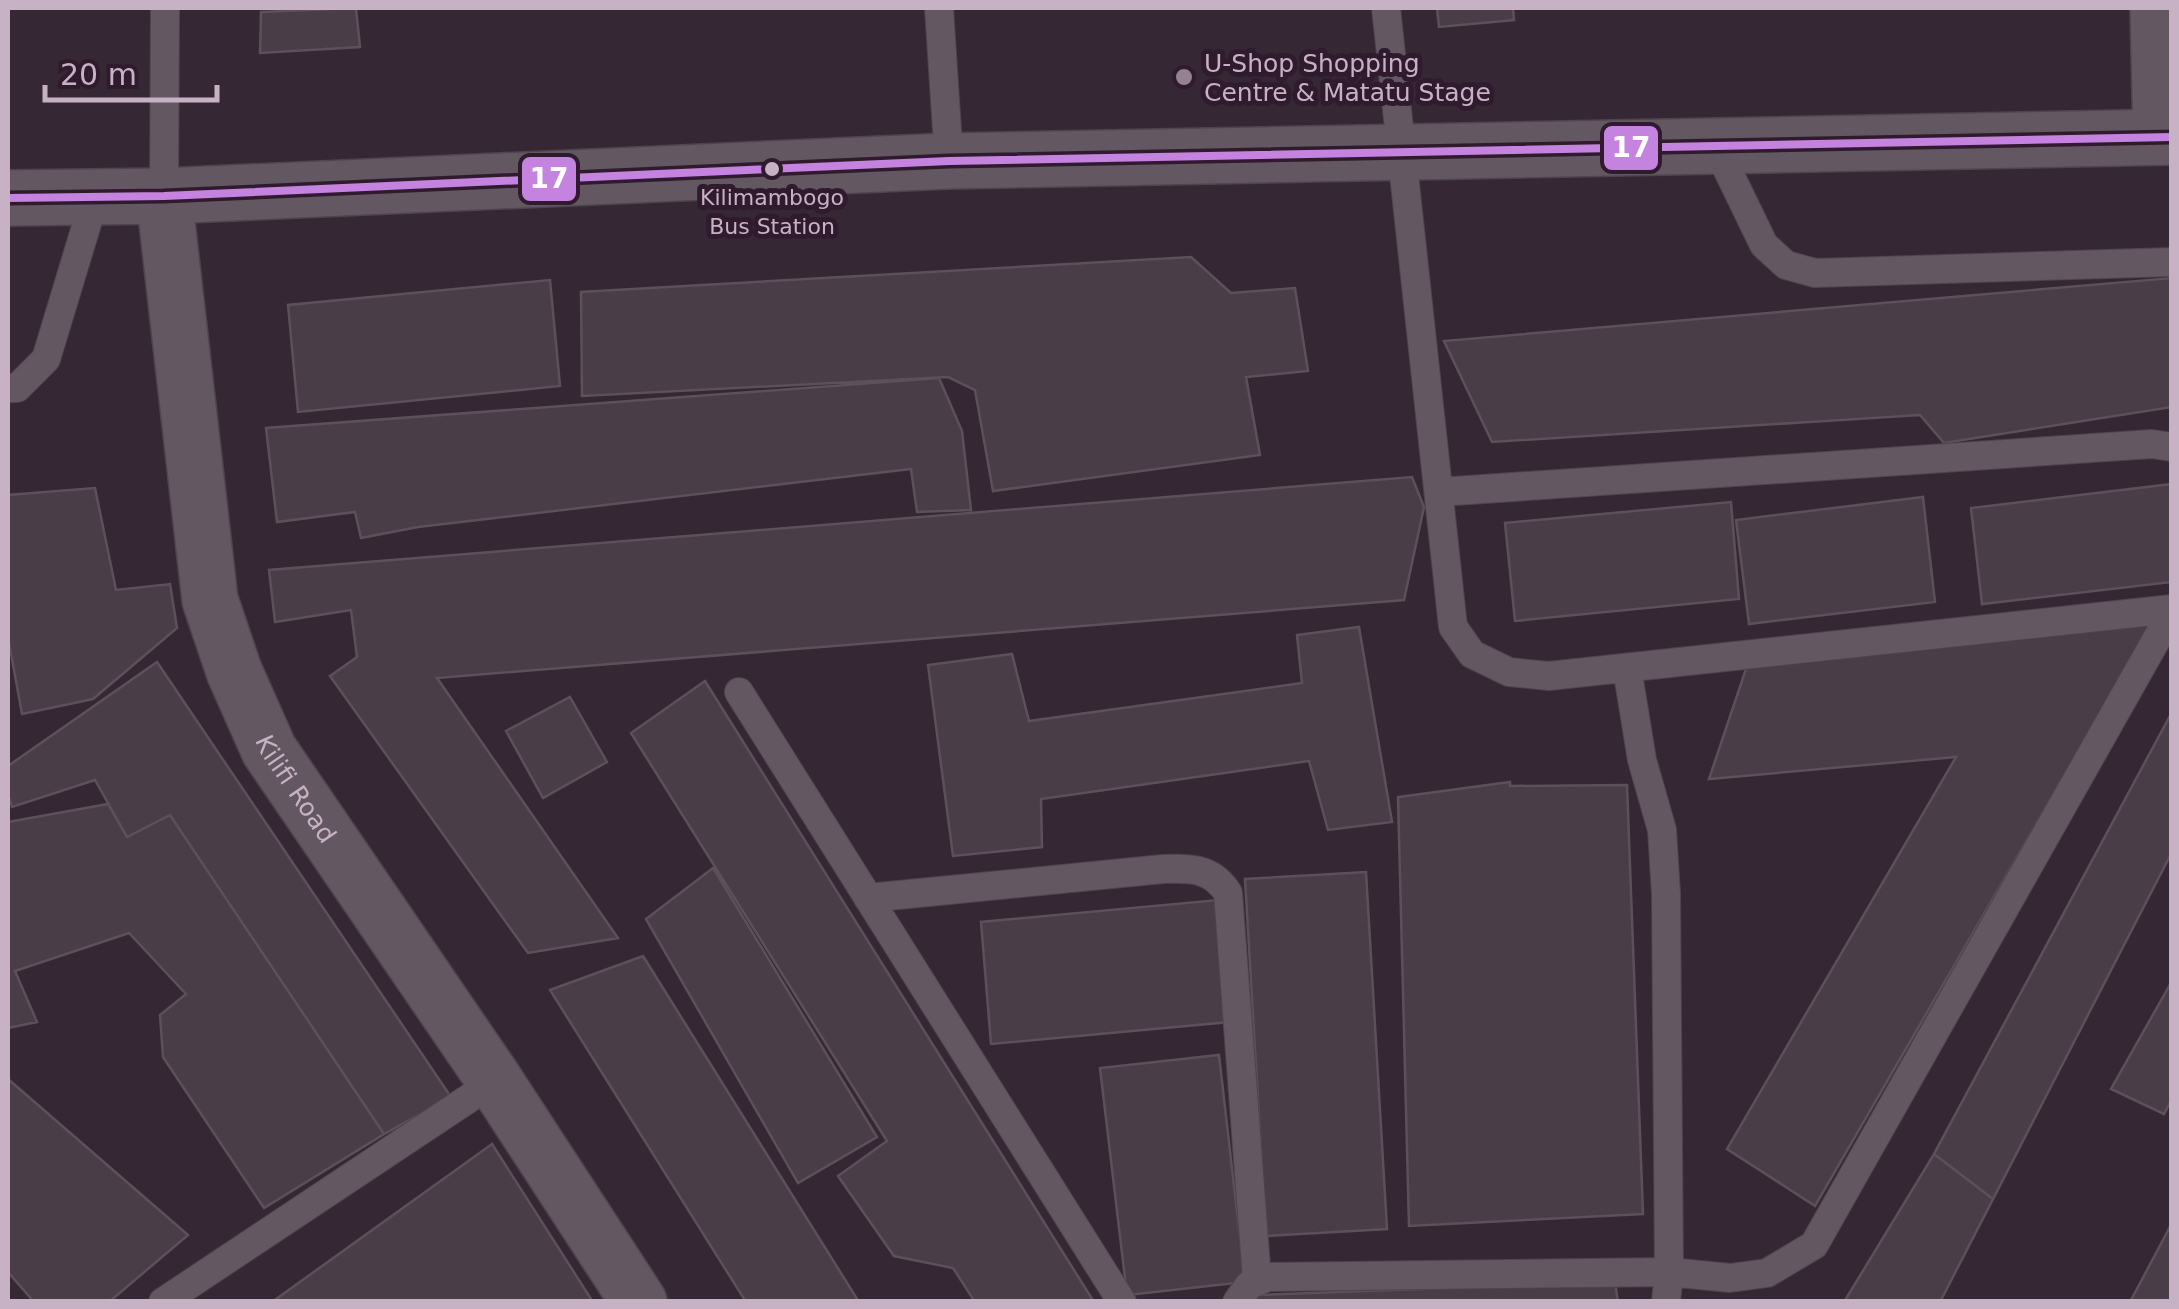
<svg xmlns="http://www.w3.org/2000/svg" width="2179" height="1309" font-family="'DejaVu Sans',sans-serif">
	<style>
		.building { fill: #493d48; stroke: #5d505b; stroke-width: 2.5 }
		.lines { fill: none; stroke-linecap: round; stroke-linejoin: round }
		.service-casing { stroke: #4e444d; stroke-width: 30 }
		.minor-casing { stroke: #4e444d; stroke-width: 58 }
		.service { stroke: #635862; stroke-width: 28 }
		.minor { stroke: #635862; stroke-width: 55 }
		.bus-1-casing { stroke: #301b2e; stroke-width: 15 }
		.bus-1 { stroke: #c483df; stroke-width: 8 }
		.poi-dot { fill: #948192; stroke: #301b2e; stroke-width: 4 }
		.bus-dot { fill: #c7b1c4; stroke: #301b2e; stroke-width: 4 }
		.labels { text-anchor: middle; stroke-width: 10; stroke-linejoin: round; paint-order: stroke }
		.bus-label { font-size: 22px; fill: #c7b1c4; stroke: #301b2e }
		.poi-label { font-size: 25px; fill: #c7b1c4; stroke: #301b2e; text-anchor: start }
		.street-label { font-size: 25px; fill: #c7b1c4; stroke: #301b2e }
		.line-badge { stroke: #301b2e; stroke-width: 4 }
		.badge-label { font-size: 28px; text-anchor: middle; font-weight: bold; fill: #fff }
	</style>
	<rect width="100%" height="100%" fill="#352834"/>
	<!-- building -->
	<path class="building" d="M356,8L360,47L260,53L261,12Z
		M1437,8H1513L1514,20L1439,27Z
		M1191,257L1231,293L1295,288L1308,371L1246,377L1260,455L993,491L975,390L948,377L582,396L581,292Z
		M2172,278V407L1944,443L1920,415L1492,442L1444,341Z
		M550,280L560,386L298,412L288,305Z
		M939,378L962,431L971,510L917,512L911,469L418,527L361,538L355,512L277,522L266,428Z
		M1412,477L1424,507L1404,600L437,678L618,938L528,953L330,676L357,657L351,610L275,622L269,570Z
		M2172,484V582L1982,604L1971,508Z
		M95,488L116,590L170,584L177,628L93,699L22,714L8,637V495Z
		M1923,497L1935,602L1749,624L1736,520Z
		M1731,502L1739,599L1515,621L1505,523Z
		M2158,613L1815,1206L1727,1149L1956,757L1709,779L1748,663Z
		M1359,627L1392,822L1328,830L1309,761L1041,799L1042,847L953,856L928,665L1012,654L1029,721L1302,683L1297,635Z
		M157,662L451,1097L384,1134L170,815L127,837L95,780L12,807L8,794V766Z
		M705,681L1094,1302H975L953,1268L894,1256L838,1176L887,1141L631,733Z
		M570,697L607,762L543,798L506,731Z
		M2172,712V852L1993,1199L1934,1154Z
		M1510,782V786L1627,785L1643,1214L1409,1226L1398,797Z
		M108,804L127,837L170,815L384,1134L264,1208L163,1057L160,1015L186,994L129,933L15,971L37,1022L8,1028V822Z
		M713,868L877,1137L798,1183L646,919Z
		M1366,872L1387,1229L1266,1236L1245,879Z
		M1218,900L1229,1022L991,1044L981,922Z
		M643,956L859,1302H746L550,990Z
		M2172,981V1099L2164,1114L2111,1089Z
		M1219,1055L1245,1282L1127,1295L1100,1068Z
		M8,1079L188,1235L109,1302H34L8,1272Z
		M492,1144L593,1302H272Z
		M1934,1154L1993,1199L1940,1302H1844Z
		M2172,1223V1302H2130Z
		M1615,1282L1618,1302H1256V1295Z"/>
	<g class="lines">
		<defs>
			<path id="service" d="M939,8L949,161
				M1386,8L1453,627L1472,654L1509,672L1549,676L2172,609
				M1715,144L1764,245L1786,265L1815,273L2172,262
				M164,196L165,8
				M8,388H17L46,359L95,197
				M1439,492L2152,444L2172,447
				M1627,668L1642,760L1662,830L1666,894L1669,1272L1666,1302
				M739,692L1122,1302
				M868,898L1163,869C1191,868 1212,868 1228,893L1257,1280
				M163,1302L495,1081
				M1237,1302L1249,1285L1268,1277L1669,1272L1730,1278L1767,1273L1814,1245L2172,612"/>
			<g id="minor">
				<path d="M2158,8L2161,137"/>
				<path id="s1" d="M164,196L210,600L234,671L269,750L495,1081L639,1302"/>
				<path d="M8,198L164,196L949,161L2172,137"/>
			</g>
		</defs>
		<!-- service casing -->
		<use href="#service" class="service-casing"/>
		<!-- minor casing -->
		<use href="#minor" class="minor-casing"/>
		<!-- service -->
		<use href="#service" class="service"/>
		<!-- minor -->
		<use href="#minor" class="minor"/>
		<defs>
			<path id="bus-1" d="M8,198L164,196L949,161L2172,137"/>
		</defs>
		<!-- bus-1 casing -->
		<use href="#bus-1" class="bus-1-casing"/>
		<!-- bus-1 -->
		<use href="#bus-1" class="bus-1"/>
	</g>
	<!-- markers -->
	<circle class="poi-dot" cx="1184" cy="77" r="10"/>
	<circle class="bus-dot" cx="772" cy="169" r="9"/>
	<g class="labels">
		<!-- bus labels -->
		<g class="bus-label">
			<text x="772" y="205">Kilimambogo<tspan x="772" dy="29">Bus Station</tspan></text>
		</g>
		<!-- poi labels -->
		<g class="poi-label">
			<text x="1204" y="72">U-Shop Shopping<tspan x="1204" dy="29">Centre &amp; Matatu Stage</tspan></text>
		</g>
		<!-- street labels -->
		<g class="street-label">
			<text dy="9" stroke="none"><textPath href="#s1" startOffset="615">Kilifi Road</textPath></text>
		</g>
	</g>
	<g class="line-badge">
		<rect x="1602" y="124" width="58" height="48" rx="10" fill="#c483df"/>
		<rect x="520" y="155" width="58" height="48" rx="10" fill="#c483df"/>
	</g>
	<g class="badge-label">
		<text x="1631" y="157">17</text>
		<text x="549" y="188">17</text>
	</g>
	<!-- border -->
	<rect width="2179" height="1309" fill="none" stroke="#c7b1c4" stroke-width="20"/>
	<!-- scale -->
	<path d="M45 85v15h172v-15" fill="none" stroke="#c7b1c4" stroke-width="5"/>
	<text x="60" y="85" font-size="30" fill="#c7b1c4" stroke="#301b2e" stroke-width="8" paint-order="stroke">20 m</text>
</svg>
